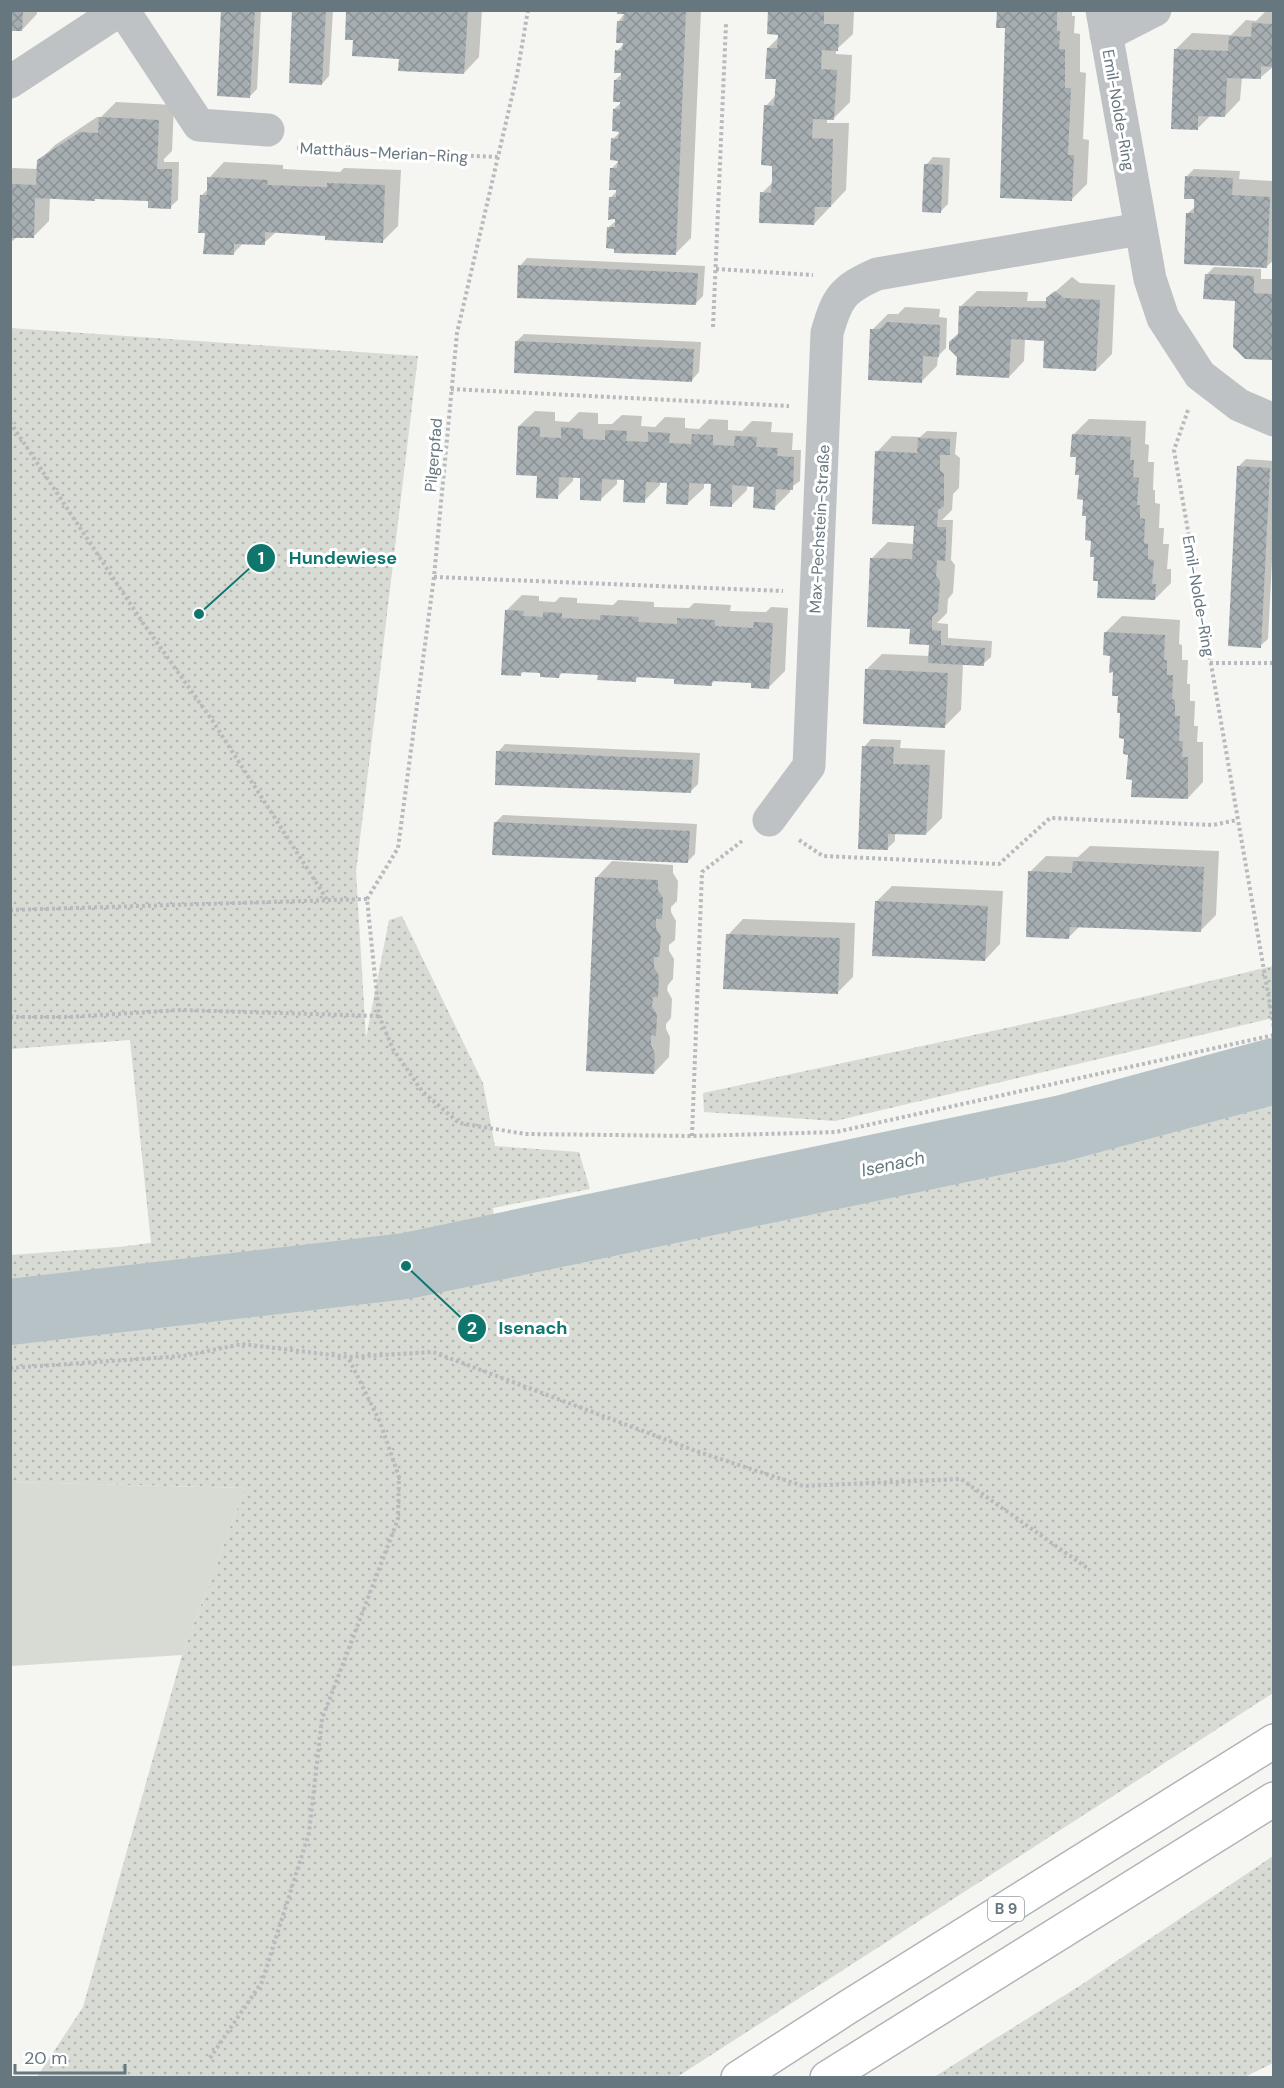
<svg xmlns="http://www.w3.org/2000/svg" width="1284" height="2088" font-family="'DM Sans',sans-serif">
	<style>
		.grass { fill: url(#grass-dots) }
		.garden { fill: #d7dbd3 }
		.shadow { fill: #0003 }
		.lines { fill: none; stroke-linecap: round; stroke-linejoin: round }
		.river { stroke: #b6c2c5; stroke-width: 66 }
		.building { fill: url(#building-cross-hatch) }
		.highway-casing { stroke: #b1b5b7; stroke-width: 36 }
		.path { stroke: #b8bbbd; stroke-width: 4; stroke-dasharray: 3 3; stroke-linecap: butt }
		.minor { stroke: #bec2c5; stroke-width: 33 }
		.highway { stroke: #fff; stroke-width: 33 }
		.labels { text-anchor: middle; stroke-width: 6; stroke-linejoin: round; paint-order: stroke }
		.shield { fill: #fff; stroke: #95a0a6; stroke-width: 1.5 }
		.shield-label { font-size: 15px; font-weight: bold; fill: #677780 }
		.street-label { font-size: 16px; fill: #677780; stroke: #fff }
		.water-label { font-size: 18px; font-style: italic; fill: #63787d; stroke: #fff }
		.leader { fill: none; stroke: #0f766e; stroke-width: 2 }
		.callout-dot { fill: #0f766e; stroke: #fff; stroke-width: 2 }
		.mark-label { font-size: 18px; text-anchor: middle; font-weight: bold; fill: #fff }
		.callout-label { font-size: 18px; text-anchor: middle; font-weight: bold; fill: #0f766e; stroke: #fff; stroke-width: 6; stroke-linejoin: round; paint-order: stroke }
	</style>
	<defs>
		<pattern id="grass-dots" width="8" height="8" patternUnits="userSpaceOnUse" patternTransform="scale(1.5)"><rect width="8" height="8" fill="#d7dbd3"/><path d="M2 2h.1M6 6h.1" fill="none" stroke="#b2b6b0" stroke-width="1.8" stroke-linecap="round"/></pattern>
		<pattern id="building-cross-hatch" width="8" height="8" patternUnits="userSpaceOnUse" patternTransform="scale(1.5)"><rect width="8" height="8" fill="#a6aeb2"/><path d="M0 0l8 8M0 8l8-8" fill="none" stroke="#8b9296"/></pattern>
	</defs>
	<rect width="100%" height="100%" fill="#f5f5f2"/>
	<!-- grass -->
	<path class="grass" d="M10,328L418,356L356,872L366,1038L389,920L402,916L483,1083L495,1146L579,1152L590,1189L493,1208L497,1262L1273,1077V1693L677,2077H37L83,2007L182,1655L245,1488L11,1482V1255L118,1247L151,1243L130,1040L11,1049Z
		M1273,966V1018L835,1121L704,1112L703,1093L1071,1014Z
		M1273,1856V2063L1243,2078L934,2077L1081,1985Z"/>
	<!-- garden -->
	<path class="garden" d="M11,1482L245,1488L182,1655L11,1666Z"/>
	<!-- shadow -->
	<path class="shadow" d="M10,10H37V14L22,30Z
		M223,10H261L257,89L250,96Z
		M294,10H333L329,76L322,84Z
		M350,10H482L479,57L464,73L400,57L348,12Z
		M619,10H701L691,238L675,254L609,227L619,218L610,198L619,189L611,169L621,159L613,139L622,130L614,109L623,101L615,80L624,72L617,51L626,42L618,22L625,13Z
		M770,10H854L853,34L836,50V54L852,55L850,102L834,118H827V123H849L846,190L814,224L762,193L773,182L774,164L766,106L776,95L777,77L768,48L779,37Z
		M999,10H1072V16H1075L1074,33L1080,34V72L1086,73L1083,139L1089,140L1087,184L1071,200L1007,27Z
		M1267,10H1274V66L1260,78L1242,77L1240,100L1225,116L1211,115L1197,129L1176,49L1192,33L1231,35L1246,20L1256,21Z
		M116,102L174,105L172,151L164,159V162H179L178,200L170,207L150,199L50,197L49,221L33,237H17L10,243V171L13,168L38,169L39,161L55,145L97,117H101Z
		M933,157L950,158L948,204L940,212L926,165Z
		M224,162L283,165V169L340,172L344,168L401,170L398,226L382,242L327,235L276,232L264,243L244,242L233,254L207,232L201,196L208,189L209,178Z
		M1194,169L1240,171L1239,179L1274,181V260L1267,266L1188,213L1196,206V195L1187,176Z
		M527,258L705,266L703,296L695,304L520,266Z
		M1214,267L1261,269V279H1274V359L1236,297L1206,275Z
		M1072,277L1080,283L1115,285L1112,354L1096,370L1046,337L1025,339L1024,361L1009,377L959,334L961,306L977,291L1028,292L1027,301H1047L1048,298Z
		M905,307L940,309L939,317L947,318L946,348L938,356L937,366L921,382L872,330L888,314H898Z
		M524,334L701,342L699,372L692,380L516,342Z
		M535,411L555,412V421L569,422L579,412L598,413V424H612L622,415L642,416L641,426L655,427L665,417L685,418V428L699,429L709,419L728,420V430L742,431L752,421L772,422L771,432L793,433L792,450H801L800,481L790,488V492L774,508L756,485H747V490L731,506L712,483L704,482V488L688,503L669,481H660V485L644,501L625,479L617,478V484L601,499L582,477L573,476V481L557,497L539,474L519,426Z
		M1089,419L1146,421L1145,444L1149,445L1148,462H1154L1153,490H1155V503L1160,504L1159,528H1164L1163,544H1169L1167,569H1171V583L1155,599L1100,580L1073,435Z
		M927,431L957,432L955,454L960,458L959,488L953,494L952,510L942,520H953L951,560L955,565L953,593L948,599L947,613L937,623L948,624V638L992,641L991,657L983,664L963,663L961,710L945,726L867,669L882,654L930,656L931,643L911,628L872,558L888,542L914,544L915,524L877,452L892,436L920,437Z
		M1246,459L1274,461V521L1268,639L1260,646L1238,467Z
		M522,595L539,596V601L555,602L560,597L577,598V603L613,605L618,600L654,602V607L689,608L694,603L731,605L730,611L766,612L771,607L788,608L785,671L769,687L752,681L716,680L711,684L676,677L640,675L635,680L599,674L563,672L558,677L541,672L524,671L520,675L506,611Z
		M1122,616L1180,620L1179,644L1182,645V660H1188L1187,684H1190V701H1195L1194,726H1198L1197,742H1203V782L1188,798L1133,778L1120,695L1106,632Z
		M871,739L901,740L900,748L945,750L942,818L926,834L895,832V841L887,849L864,747Z
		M505,744L700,753L698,784L690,792L498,752Z
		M503,815L697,824L695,854L687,862L495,823Z
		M1090,846L1219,851L1216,915L1201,930L1080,926L1069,937L1030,872L1046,856L1078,857Z
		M612,861L673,865V873L678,881L677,901L671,907V912L676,921L675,940L669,945V951L674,959L673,979L668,985L667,990L672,999L671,1018L666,1024V1029L670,1037L669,1057L654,1073L597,877Z
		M892,886L1003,891L1000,944L985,960L876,902Z
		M743,919L855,923L853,977L837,993L728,935Z"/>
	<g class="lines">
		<!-- river -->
		<path class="river" d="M10,1312L406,1266L1063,1128L1274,1071"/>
	</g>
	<!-- building -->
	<path class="building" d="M10,10H23L22,31H10Z
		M221,10H255L250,98L217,96Z
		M292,10H326L322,85L289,83Z
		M355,10H468L464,74L398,71L399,59L352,56L353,40H345L346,12H355Z
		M617,10H686L676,255L614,253V249L606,248L607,227H615V219L608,220L609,197H616V190H609L610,168H617L618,161L610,160L611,138L618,139L619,132L612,131L613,109H620V102H613L614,80H621V73H614L615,50L622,51L623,43H616L617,21H623L624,14H617Z
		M768,10H824V24H839L838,51L822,50L821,69L837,70L834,120L813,119L812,138L833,139L831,207H815L814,225L759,223L760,192L771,193L772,180V166L761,165L764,105L774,106L776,79H765L767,48H777L778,35L767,34Z
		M997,10H1057V31H1060L1059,49H1065V88H1071L1068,155H1074L1072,201L1000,198L1005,28H996Z
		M1252,23L1274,24V67L1261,66V79L1227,78L1225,117L1198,116V130L1171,129L1174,49L1228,51L1229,36L1251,37Z
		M99,117L159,120L157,169H172L171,209L148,208V201L95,199V201L35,198L34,238H10V184L36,185L37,160L80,132L98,133Z
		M924,164L943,165L941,213L922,212Z
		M1185,176L1233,178L1232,195L1270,197L1267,268L1184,264L1186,213H1194V199H1184Z
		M207,177L268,180L267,185L327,187V183L385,185L383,243L325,240V236L265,232V245L234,244V255L203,254L205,233H198L200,195H207Z
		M518,265L698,273L696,305L517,298Z
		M1205,274L1254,276V293L1274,294V360L1245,359L1233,347L1235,301L1203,299Z
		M1055,291L1064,298L1100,300L1096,371L1043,368L1044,341L1011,339L1009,378L956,375L957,357L949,349V342L958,334L959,306L1046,308V298Z
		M887,322L940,325L939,357L923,356L922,383L868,380L870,329H880Z
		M515,341L694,349L692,382L514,373Z
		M518,426L540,427V437L561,438V427L583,429V439L605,440V430L627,431L626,441L648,442V432L670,433L669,443L691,444L692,434L713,435V445L734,446L735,436L757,437L756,447L778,448L777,456L794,457L793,490L776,489L775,510L753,508L754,487L732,485V507L710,506L711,484L689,483L688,505L666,504L667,483L646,482L645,503L623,502L624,480L602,479L601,501L580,500V478L559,477L558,499L536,498L537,476L516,475Z
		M1072,434L1131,437L1130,460H1134L1133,477L1139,478L1137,505H1140V518L1145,519L1144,543L1148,544V559L1154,560L1152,584H1156L1155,600L1097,598L1098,581H1093L1094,557H1090L1091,541L1085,540L1086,516H1082L1083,500L1077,499L1079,475H1075L1076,457H1070Z
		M918,438L950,439V455H940V470L944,474V506L938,510L937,527H946V543L945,561L937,560L936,576L940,581L938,611L932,617V630L941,631V645L985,648L984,666L928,663L929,645L909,644L910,629L867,627L870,558L912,559L914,526L872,524L875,451L917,453Z
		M1237,466L1270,468L1261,648L1228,646Z
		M505,610L524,611L523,616L543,617V612L562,613V618L600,620V615L639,617L638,622L677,624V618L715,620V626L753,628L754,622L773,623L769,689L751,688V683L712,681V686L674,684V679L636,677V682L597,680L598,675L560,673L559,678L540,677V673L521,672V676L501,675Z
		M1104,632L1165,635L1164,660H1167V675H1173L1172,699L1175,700V716H1180L1179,741H1183L1182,757H1188V799L1131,797L1132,780L1126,779L1128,755L1123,754L1124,739L1119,738L1120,713H1117L1118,696H1112L1113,672L1109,673L1110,656L1103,655Z
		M865,669L948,673L945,728L863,724Z
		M862,746L894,747L893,764L930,765L926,835L888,834V850L858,849Z
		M496,751L693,760L691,793L495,785Z
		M494,822L690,831L688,863L492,855Z
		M1073,861L1204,867L1201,932L1070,927L1069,939L1026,937L1028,871L1072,873Z
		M595,877L658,880V890L663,898L662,919H656V928L661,937L659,957H654V967L659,976L658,997H653L652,1006L657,1015L656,1036L651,1035V1045L655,1054L654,1074L586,1071Z
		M875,901L988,906L985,961L872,956Z
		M726,934L840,938L838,994L723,989Z"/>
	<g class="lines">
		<defs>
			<path id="highway" d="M738,2078L848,2007L1274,1741
				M827,2078L1274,1799"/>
		</defs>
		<!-- highway casing -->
		<use href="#highway" class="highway-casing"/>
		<!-- path -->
		<path class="path" d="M297,148L498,157
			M716,269L813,275
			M713,327L726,24
			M451,389L789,406
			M1188,410L1174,450L1274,1028
			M10,422L143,623L212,720L328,901
			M434,577L783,591
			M1210,663H1274
			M799,840L823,856L999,864L1050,818L1213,825L1237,820
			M367,899L398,848L434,577L457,333L517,75L528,10
			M10,910L367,899L379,1016L393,1049L422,1091L459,1123L525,1134L692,1136L836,1132L1274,1035
			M10,1017H69L180,1010L379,1016
			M692,1136L702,872L742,841
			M10,1368L183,1356L242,1344L348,1357L433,1352L696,1451L803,1486L961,1479L1090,1570
			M210,2058L262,1982L309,1833L322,1719L398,1519L399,1477L380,1422L348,1357"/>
		<!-- minor -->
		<path class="minor" d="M123,10L199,125L268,130
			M1102,10L1150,279L1163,318L1200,375L1239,405L1274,420
			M1106,35L1155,10
			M10,82L120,10
			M769,820L809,766L827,333C837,297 843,289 877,274L1140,229"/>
		<!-- highway -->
		<use href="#highway" class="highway"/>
	</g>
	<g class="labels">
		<!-- shield labels -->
		<rect class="shield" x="988" y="1897" width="36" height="24" rx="4.5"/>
		<g class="shield-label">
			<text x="1006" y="1914">B 9</text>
		</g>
		<!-- street labels -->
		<g class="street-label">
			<text transform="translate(1119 110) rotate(80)" y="6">Emil-Nolde-Ring</text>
			<text transform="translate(384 152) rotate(3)" y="6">Matthäus-Merian-Ring</text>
			<text transform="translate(433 455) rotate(-85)" y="6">Pilgerpfad</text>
			<text transform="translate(819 529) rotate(-87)" y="6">Max-Pechstein-Straße</text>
			<text transform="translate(1199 596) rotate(80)" y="6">Emil-Nolde-Ring</text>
		</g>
		<!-- water labels -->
		<g class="water-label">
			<text transform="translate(893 1164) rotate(-12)" y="6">Isenach</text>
		</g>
	</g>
	<!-- callouts -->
	<path class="leader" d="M199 614L261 558M406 1266L472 1328"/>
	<g class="callout-dot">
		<circle cx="199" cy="614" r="6"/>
		<circle cx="406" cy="1266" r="6"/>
		<circle cx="261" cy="558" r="15"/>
		<circle cx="472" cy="1328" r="15"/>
	</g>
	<g class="mark-label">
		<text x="261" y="564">1</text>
		<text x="472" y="1334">2</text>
	</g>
	<g class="callout-label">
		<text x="343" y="564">Hundewiese</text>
		<text x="533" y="1334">Isenach</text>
	</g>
	<!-- border -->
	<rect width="1284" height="2088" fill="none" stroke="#677780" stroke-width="24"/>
	<!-- scale -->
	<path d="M15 2064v9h110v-9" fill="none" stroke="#677780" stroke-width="3"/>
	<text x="24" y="2064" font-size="18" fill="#677780" stroke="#ffffff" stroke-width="4.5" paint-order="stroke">20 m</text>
</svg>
